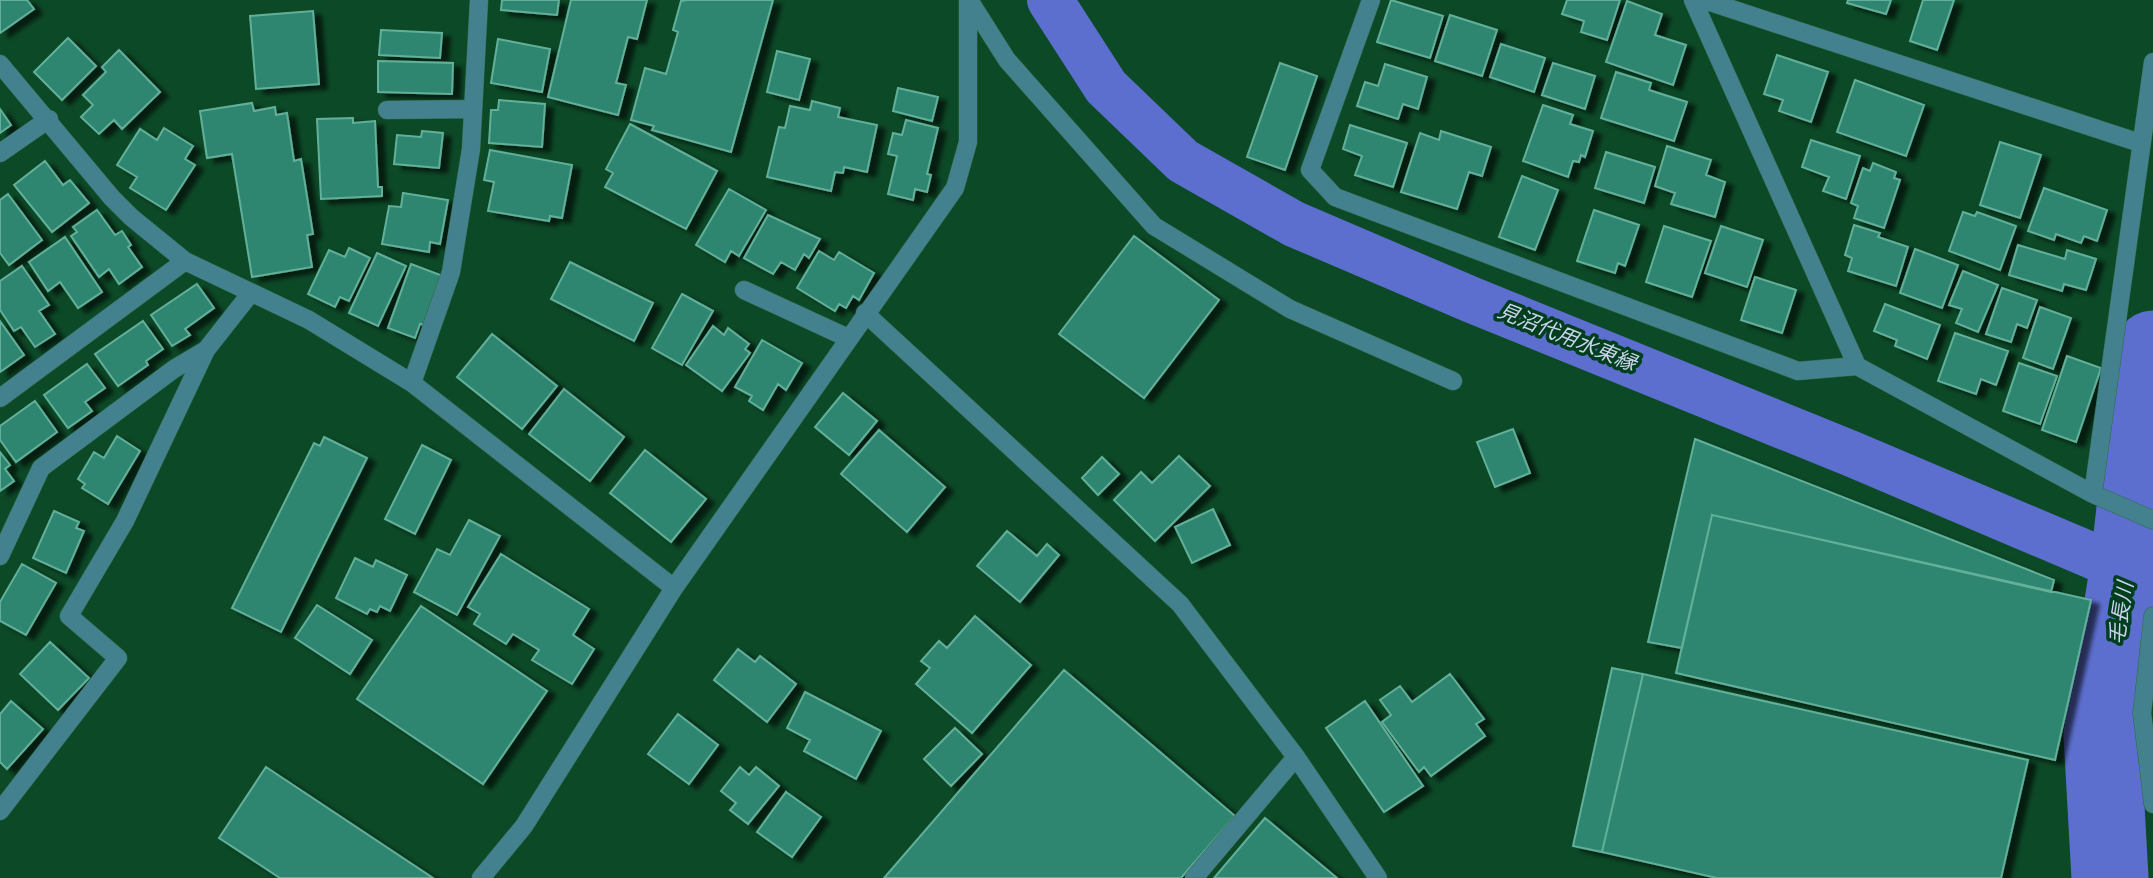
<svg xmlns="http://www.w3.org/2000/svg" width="2153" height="878" font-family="Bitter,'Noto Sans JP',serif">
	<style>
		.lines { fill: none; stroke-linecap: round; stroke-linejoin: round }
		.canal { stroke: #5d6fce; stroke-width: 46 }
		.river { stroke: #5d6fce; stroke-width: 77 }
		.building { fill: #2f856f; stroke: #62b09a; stroke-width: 2; filter: url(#shadow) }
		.minor-casing { stroke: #326949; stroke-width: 19 }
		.minor { stroke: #43818e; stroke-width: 18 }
		.labels { text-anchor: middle; stroke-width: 7; stroke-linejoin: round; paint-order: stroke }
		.water-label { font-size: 21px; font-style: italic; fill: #ccd3ec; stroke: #003f1d }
	</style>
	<defs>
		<filter id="shadow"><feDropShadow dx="8" dy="4.5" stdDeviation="2" flood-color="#0009"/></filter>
	</defs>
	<rect width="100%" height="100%" fill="#0c4927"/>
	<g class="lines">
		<!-- canal -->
		<path class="canal" d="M1050,0L1106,87L1183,161L1294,224L1472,300L1852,454L2128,571L2153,578"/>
		<!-- river -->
		<path class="river" d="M2110,878L2102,735L2128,571L2153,349"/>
	</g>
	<!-- building -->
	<path class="building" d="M0,0H27L34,9L0,33Z
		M502,0H559L557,15L501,10Z
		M571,0H647L637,39L628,37L616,83L626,85L618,115L548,97Z
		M687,0H773L731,152L652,130L654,126L631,120L645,68L666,74L678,32L673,30L681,1Z
		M1391,0L1443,16L1430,58L1377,42Z
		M1567,0H1620L1607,40L1581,32L1584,21L1562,14Z
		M1848,0H1891L1886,14L1847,3Z
		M1923,0H1954L1937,50L1910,41Z
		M1627,1L1662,14L1655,35L1686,45L1673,85L1606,62Z
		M313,11L319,84L256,89L250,16Z
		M1450,15L1497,30L1482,76L1435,61Z
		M381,30L442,33L440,58L379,55Z
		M68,38L96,66L62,100L34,72Z
		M498,39L550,49L542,92L491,83Z
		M1501,44L1545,58L1534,92L1490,77Z
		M119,50L160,92L122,129L114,120L99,134L81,117L93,105L83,95L106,72L102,67Z
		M777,51L810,59L799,100L767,92Z
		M1777,55L1828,72L1811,122L1779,111L1783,100L1764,94Z
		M378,61L453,63L452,94L378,92Z
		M1280,63L1317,76L1285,170L1247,157Z
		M1553,63L1595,76L1585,109L1542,95Z
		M1385,64L1427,77L1418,109L1403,104L1398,119L1357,106L1365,82L1378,86Z
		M1616,72L1651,83L1649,90L1687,102L1674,141L1601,118Z
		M1855,80L1924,105L1906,156L1837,132Z
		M898,88L938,97L932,121L893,111Z
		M499,100L545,104L542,147L489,143L491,110H498Z
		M812,101L840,108L838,117L877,125L867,172L844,167L843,173L835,172L831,191L767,177L779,127L785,128L790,106L810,110Z
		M252,103L254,111L275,107L276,115L287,113L294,161L301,159L313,234L307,235L312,267L252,277L232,154L207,158L200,111Z
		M1543,105L1573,115L1570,124L1593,131L1585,157L1581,155L1579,162L1573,161L1568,177L1523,161Z
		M0,109L11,125L0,133Z
		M353,118V123L375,121L378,187H382V196L321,199L317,119Z
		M906,120L938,128L927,174L931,175L927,192L915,189L913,200L888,194L897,156L888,154L893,133L902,135Z
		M630,124L717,171L686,229L605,187L613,173L606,169Z
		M1350,125L1407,143L1393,187L1355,175L1362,156L1343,149Z
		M164,128L193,146L185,159L195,165L166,210L130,188L137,177L117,165L140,129L157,140Z
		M422,131L443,133L439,168L394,164L397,135L421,137Z
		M1441,131L1491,147L1482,176L1469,172L1457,209L1401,192L1420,133L1439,140Z
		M1811,140L1860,156L1846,199L1823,191L1829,177L1802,167Z
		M2000,142L2041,155L2020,218L1980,205Z
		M1667,146L1711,160L1706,175L1725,182L1715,217L1671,204L1675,193L1655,186Z
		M490,150L572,165L562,218L550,216L549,221L488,211L494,182L484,180Z
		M1606,152L1655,167L1644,203L1595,188Z
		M45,161L63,185L70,180L89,203L52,232L14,185Z
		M1873,163L1896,172L1894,178L1900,180L1884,228L1854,218L1858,206L1851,203L1863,168L1870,171Z
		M1522,176L1558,190L1535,250L1499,237Z
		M2044,188L2107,210L2097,241L2084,236L2081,243L2056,234L2054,240L2028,231Z
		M729,189L766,210L739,256L731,251L725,262L696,245Z
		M403,193L448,200L440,244L430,242L429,252L382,244L389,206L401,207Z
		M8,194L42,240L9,265L0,253V200Z
		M97,210L115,235L122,231L131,245L128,247L142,267L119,284L109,269L99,277L71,236L77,232L73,227Z
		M1594,210L1639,225L1625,266L1618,263L1615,273L1577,261Z
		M1963,212L1975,216L1977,212L2016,226L2000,270L1949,251Z
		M768,215L820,239L809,258L804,254L795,270L781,262L773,274L744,258Z
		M1854,225L1880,233L1878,237L1908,247L1896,286L1848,271L1852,258L1845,255Z
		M1664,226L1711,241L1692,297L1646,282Z
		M1721,226L1763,240L1747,287L1705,273Z
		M1134,236L1219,300L1144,398L1059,334Z
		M65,237L102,292L78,308L60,282L48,291L29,262Z
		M2018,245L2065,259L2067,250L2096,259L2086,290L2064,284L2062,291L2009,275Z
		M349,248L370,258L349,301L340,297L335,307L308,294L329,250L345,257Z
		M1915,249L1958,265L1942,308L1900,293Z
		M819,251L834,260L839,252L874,273L859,300L853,296L846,308L839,304L835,311L797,288Z
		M377,253L406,266L378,326L349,313Z
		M570,262L653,303L634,341L551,299Z
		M411,264L443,276L425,325L420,324L415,338L388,328Z
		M22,266L49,305L39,311L55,334L35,347L21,327L14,331L0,310V281Z
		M1963,271L1998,285L1978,332L1956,323L1962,309L1949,305Z
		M1755,277L1796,290L1782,333L1741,320Z
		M197,284L214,308L185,329L190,335L172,346L151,315Z
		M2002,288L2037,300L2027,328L2017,324L2011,342L1986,334Z
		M682,294L713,311L682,365L652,348Z
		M1885,304L1940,325L1927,359L1895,346L1897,340L1874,331Z
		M2040,307L2071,318L2053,369L2023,358Z
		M0,321L24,355L0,372Z
		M143,321L163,349L146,361L148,365L118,386L95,354Z
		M713,326L724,335L728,328L749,344L745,349L750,353L722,391L686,365Z
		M1955,333L2008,351L1996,385L1981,379L1976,394L1938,381Z
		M492,334L557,386L522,429L457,377Z
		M762,340L802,363L786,390L778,384L763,410L749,401L752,396L735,387Z
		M2067,356L2101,368L2076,442L2042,430Z
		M2019,363L2057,376L2040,424L2003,411Z
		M87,364L105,388L85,402L92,411L68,428L44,395Z
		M564,389L624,437L590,481L529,434Z
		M843,393L877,421L849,455L815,427Z
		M35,401L57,432L16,462L0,440V426Z
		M1513,429L1530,473L1495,487L1477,442Z
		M879,430L945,487L907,532L841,474Z
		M117,436L140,451L108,504L82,488L85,484L78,479L94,452L104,458Z
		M324,437L367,458L281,632L232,608L314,443L320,446Z
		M1695,439L2054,580L2051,592L1712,515L1682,648L1648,642Z
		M422,445L451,460L415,534L385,519Z
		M645,450L706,499L671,542L610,493Z
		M0,452L10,465L5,469L14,481L0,491Z
		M1179,456L1210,486L1155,541L1114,500L1141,472L1152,483Z
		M1102,457L1119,474L1098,495L1082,478Z
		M1213,509L1230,545L1192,563L1175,527Z
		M54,511L79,522L76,528L84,531L66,573L33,558Z
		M1712,515L2091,600L2055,760L1676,673Z
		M469,520L500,536L457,615L414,592L437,549L450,555Z
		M1007,531L1037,556L1047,544L1059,555L1020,602L977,566Z
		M501,554L589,609L573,635L594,649L572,684L532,660L539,650L513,634L506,644L474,624L480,614L468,607Z
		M355,558L373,567L376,560L407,575L390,611L380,606L377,612L370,609L367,614L336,598Z
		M22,564L56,583L26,635L0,621V602Z
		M317,605L372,640L350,674L295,638Z
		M421,606L547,691L483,784L357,699Z
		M975,616L1031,665L972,733L916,684L930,668L921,661L939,641L947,648Z
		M50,642L89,678L58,710L20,674Z
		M738,649L755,662L760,656L796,684L767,722L714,680Z
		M1612,668L1643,674L1602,852L1573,846Z
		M1064,670L1235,816L1181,878H884Z
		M1450,674L1484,719L1476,724L1485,736L1431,776L1424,767L1419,772L1382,722L1391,715L1380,700L1400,686L1412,702Z
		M1643,674L2028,760L2001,878H1717L1602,852Z
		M805,692L881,731L856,779L804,751L810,740L787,728Z
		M11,701L43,729L7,769L0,762V714Z
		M1365,701L1423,786L1384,812L1326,728Z
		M678,714L718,745L689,784L648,754Z
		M955,728L982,754L951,786L924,759Z
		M266,767L433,878H280L219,838Z
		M740,767L749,775L756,767L779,786L748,824L730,810L736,803L721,791Z
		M786,792L821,817L792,857L757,832Z
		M1265,818L1337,878H1214Z"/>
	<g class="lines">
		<defs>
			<path id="minor" d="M969,0L1007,60L1154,226L1290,309L1453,381
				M1371,0L1310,170L1335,197L1798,371L1857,366
				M1693,0L1857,366L2093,494L2153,520
				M1704,0L2140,143
				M0,64L112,198L131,217L185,261L309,320L412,383L674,588
				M387,110L473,109
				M0,153L49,119
				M744,290L848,338
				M865,313L1180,604L1296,757L1378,878
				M412,383L451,272L471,149L479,0
				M0,398L185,261
				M2093,494L2153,62
				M0,556L41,468L174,369L206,350L250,294
				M2153,616L2142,713L2153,804
				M0,811L118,658L69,616L125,521L206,350
				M481,878L524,826L674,588L955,188L968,142V0
				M1194,878L1296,757"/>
		</defs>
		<!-- minor casing -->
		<use href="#minor" class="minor-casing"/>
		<!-- minor -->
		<use href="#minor" class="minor"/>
	</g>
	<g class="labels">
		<!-- water labels -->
		<g class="water-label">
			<text transform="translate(1567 337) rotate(22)" y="7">見沼代用水東縁</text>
			<text transform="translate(2121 613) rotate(-81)" y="7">毛長川</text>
		</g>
	</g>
</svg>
